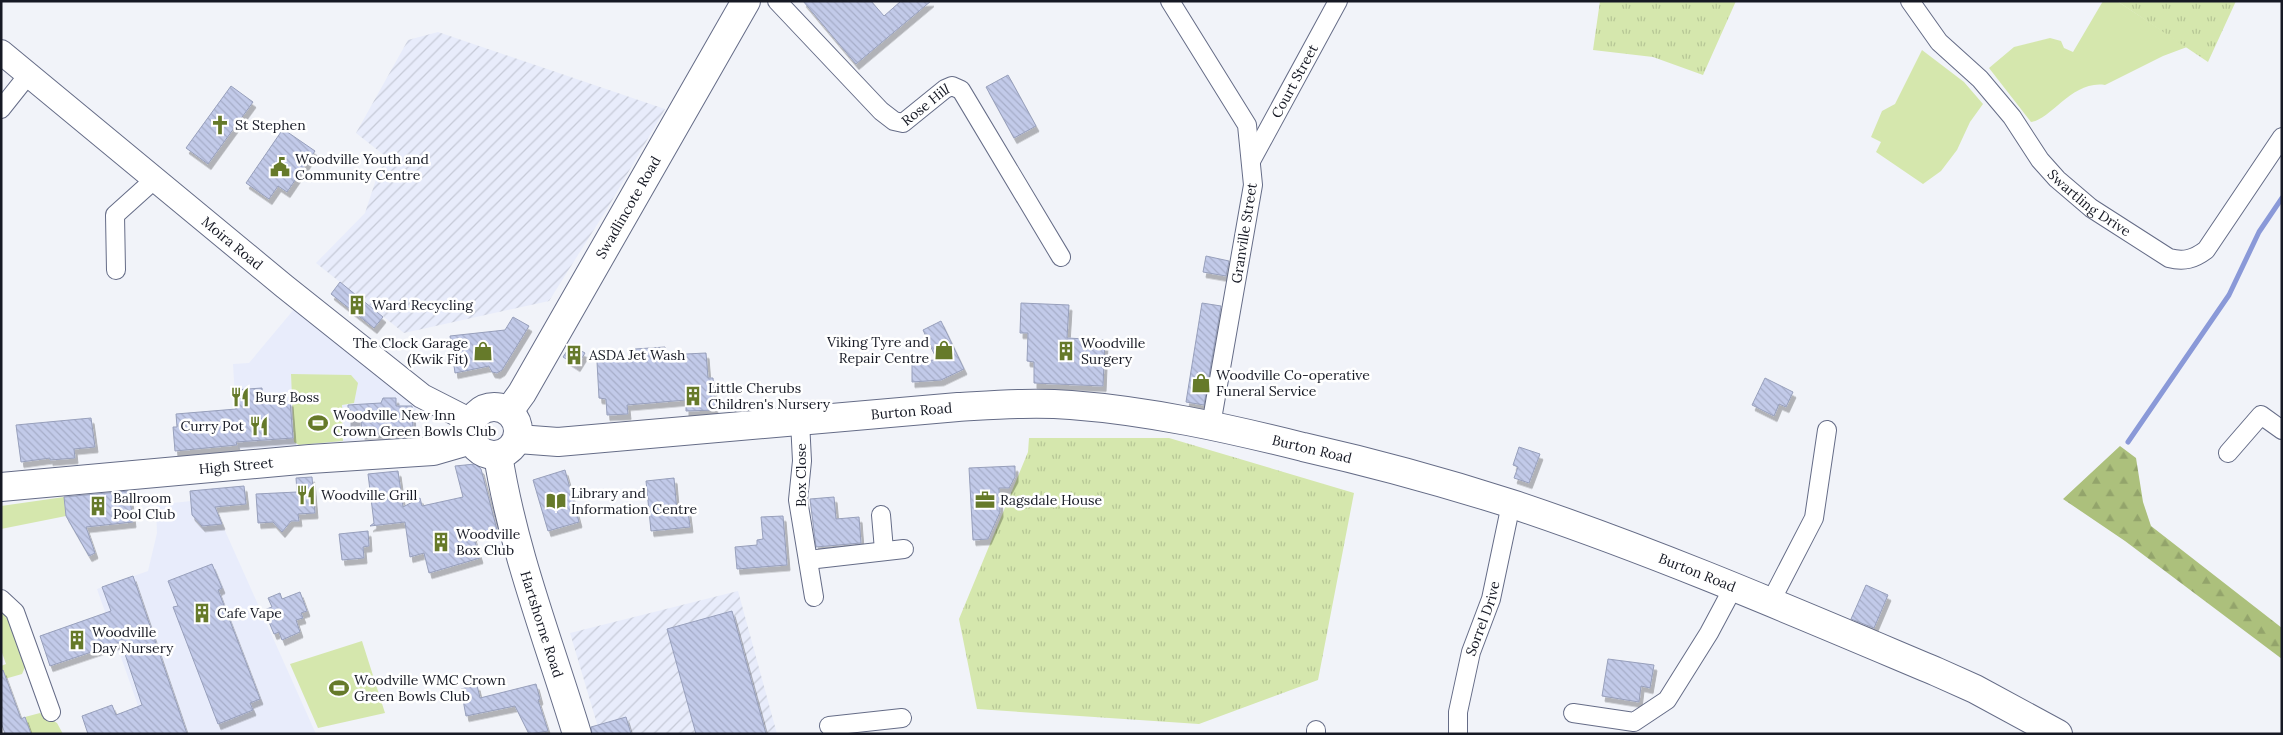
<svg xmlns="http://www.w3.org/2000/svg" width="2283" height="735" font-family="Lora,serif">
	<style>
		.built { fill: #e8ecfb }
		.industrial { fill: url(#industrial-furrows) }
		.green { fill: #d5e7ad }
		.forest { fill: url(#forest-firs) }
		.park { fill: url(#park-tufts) }
		.lines { fill: none; stroke-linecap: round; stroke-linejoin: round }
		.stream { stroke: #8a99d8; stroke-width: 5 }
		.building { fill: url(#building-back-hatch); stroke: #979fbb; filter: url(#shadow) }
		.street-casing { stroke: #656c87; stroke-width: 20 }
		.secondary-casing { stroke: #656c87; stroke-width: 26 }
		.primary-casing { stroke: #656c87; stroke-width: 30 }
		.highway-casing { stroke: #656c87; stroke-width: 30 }
		.street { stroke: #fff; stroke-width: 18 }
		.secondary { stroke: #fff; stroke-width: 24 }
		.primary { stroke: #fff; stroke-width: 28 }
		.highway { stroke: #fff; stroke-width: 28 }
		.labels { text-anchor: middle; stroke-width: 5; stroke-linejoin: round; paint-order: stroke }
		.street-label { font-size: 14px; fill: #161924; stroke: #fff }
		.poi-label { font-size: 14px; fill: #161924; stroke: #fff; text-anchor: start }
	</style>
	<defs>
		<pattern id="industrial-furrows" width="10" height="10" patternUnits="userSpaceOnUse" patternTransform="scale(1.25)"><rect width="10" height="10" fill="#e8ecfb"/><path d="M-1 1l2-2M0 10L10 0M9 11l2-2" fill="none" stroke="#c6cad7"/></pattern>
		<pattern id="forest-firs" width="22" height="20" patternUnits="userSpaceOnUse" patternTransform="scale(1.25)"><rect width="22" height="20" fill="#acc07c"/><path d="M5 1l3.5 6h-7zM16 11l3.5 6h-7z" fill="#93a46b"/></pattern>
		<pattern id="park-tufts" width="24" height="20" patternUnits="userSpaceOnUse" patternTransform="scale(1.25)"><rect width="24" height="20" fill="#d5e7ad"/><path d="M3 7l-1-3M5 7V3M7 7l1-3M15 17l-1-3M17 17v-4M19 17l1-3" fill="none" stroke="#b6c695"/></pattern>
		<pattern id="building-back-hatch" width="6" height="6" patternUnits="userSpaceOnUse" patternTransform="scale(1.25)"><rect width="6" height="6" fill="#c2cae9"/><path d="M-1 5l2 2M0 0l6 6M5-1l2 2" fill="none" stroke="#a6adc8"/></pattern>
		<filter id="shadow"><feDropShadow dx="3" dy="5.5" stdDeviation="0" flood-color="#0004"/></filter>
	</defs>
	<rect width="100%" height="100%" fill="#f1f3f9"/>
	<!-- built -->
	<path class="built" d="M295,308L416,403L417,434L298,446L238,449L233,364L249,363Z
		M191,501L192,515L201,526L222,524L316,734H148L97,589L148,571L157,533L156,505Z"/>
	<!-- industrial -->
	<path class="industrial" d="M438,32L665,109L607,209L549,301L404,333L316,263L365,213L384,155L356,133L408,40Z
		M738,591L777,734H600L570,633Z"/>
	<!-- green -->
	<path class="green" d="M2103,1H2117L2187,47L2163,56L2105,85C2072,80 2051,120 2031,122L1989,68L2014,47L2050,38L2061,41L2064,48L2073,52Z
		M1922,50L1964,82L1983,104L1970,122L1957,150L1941,171L1923,184L1876,152L1881,142L1871,137L1882,111L1895,104Z
		M291,374L351,375L358,383L354,403L342,405L343,441L299,445L294,442Z
		M64,497L66,516L1,529V506Z
		M1,608L5,611L26,665L22,674L1,680V666L6,664L1,650Z
		M362,641L385,713L318,728L290,664Z
		M40,713L57,723L63,734H31L25,717Z"/>
	<!-- forest -->
	<path class="forest" d="M2120,446L2136,458L2143,502L2151,526L2282,628V659L2125,541L2063,499Z"/>
	<!-- park -->
	<path class="park" d="M1600,1H1736L1703,75L1653,57L1593,50Z
		M2117,1H2236L2208,62Z
		M1029,438H1169L1354,493L1318,680L1199,724L977,709L959,619L1028,452Z"/>
	<g class="lines">
		<!-- stream -->
		<path class="stream" d="M2128,442L2229,295L2259,232L2282,198"/>
	</g>
	<!-- building -->
	<path class="building" d="M803,1H871L884,16L901,1H931L856,64Z
		M1008,75L1036,126L1014,138L986,87Z
		M231,86L253,102L208,164L186,148Z
		M283,129L315,151L287,192L278,186L269,199L246,183Z
		M1206,256L1229,261L1226,276L1203,272Z
		M340,282L383,317L374,328L331,294Z
		M1021,303L1069,305L1067,338L1105,340L1103,386L1034,383V362L1027,361L1028,333H1020Z
		M1202,303L1221,306L1204,405L1186,402Z
		M513,317L529,326L502,370L497,373L492,372L489,366L455,373L450,336L505,330Z
		M941,321L964,369L941,380L912,382V361L937,360L923,330Z
		M571,345L585,353L577,366L563,357Z
		M665,347V355L706,353L708,378H713L715,410L686,411V400L627,405L628,414L607,415L606,399L599,398L597,362L636,359L635,349Z
		M1765,378L1793,392L1786,407L1779,404L1774,416L1752,405Z
		M262,388L263,403L290,401L293,438L236,442L237,445L175,451L173,427H177L176,414L236,409L234,390Z
		M383,398H396V406H412L413,431L362,434L361,420L348,421V405L381,403Z
		M91,418L95,447L74,449L75,458L50,460V458L21,462L16,425Z
		M1519,447L1540,454L1529,483L1514,478L1518,467L1513,465Z
		M475,464L481,469L497,530L473,535L480,558L429,573L424,553L410,557L405,522L370,526L374,523L368,474L398,471L403,507L420,498L422,506L463,497L455,466Z
		M1015,466V477L1009,488H999L1000,512L988,539L973,540L969,468Z
		M565,470L579,522L548,531L533,480Z
		M312,477L315,513L298,514L299,521H291L282,532L273,522L258,523L256,494L297,492L296,478Z
		M674,478L677,512L688,511L690,527L651,531L646,481Z
		M244,486L246,504L215,507L222,524L202,526L192,515L190,491Z
		M129,491L133,522L86,527L95,553L89,556L66,516L64,497Z
		M834,497L836,519L859,517L861,543L816,547L810,499Z
		M783,516L787,565L737,569L735,547L757,545V540L763,539L761,517Z
		M368,531L369,546L363,547L364,558L342,560L339,534Z
		M212,564L222,588L218,590L260,699L250,703L253,710L218,724L173,607L178,606L168,581Z
		M133,576L166,673L187,734H88L82,716L112,705L116,715L142,705L121,642L50,666L40,636L111,611L102,587Z
		M1866,585L1888,595L1874,628L1851,619Z
		M300,592L307,611L301,613L303,618L296,620L300,632L282,640L279,632L274,634L264,610L272,607L268,598L280,593L282,599Z
		M732,611L766,734H696L667,629Z
		M1608,659L1654,665L1650,688L1641,686L1639,702L1602,696Z
		M3,670L21,719L25,717L31,734H5L1,722V671Z
		M536,684L540,699L538,700L548,731L529,734L515,706L466,716L461,689L477,685L480,698Z
		M626,717L631,734H592L591,727Z"/>
	<g class="lines">
		<defs>
			<g id="street">
				<path id="s1" d="M777,1L881,111L894,121L903,123L945,89L952,86L961,90L1061,257"/>
				<path d="M1170,1L1247,125L1253,185L1211,425"/>
				<path id="s2" d="M1910,1L1939,42L1980,79L2012,117L2040,160L2057,179L2091,208L2169,258C2184,262 2194,259 2206,250L2282,137"/>
				<path d="M1,109L28,75"/>
				<path id="s3" d="M1251,161L1338,1"/>
				<path d="M116,270L115,215L155,179"/>
				<path d="M800,421L802,461L798,500L814,597"/>
				<path d="M2228,453L2261,415L2282,430"/>
				<path d="M881,515L884,550"/>
				<path d="M808,560L904,549"/>
				<path d="M1,599L15,612L51,712"/>
				<path d="M1770,603L1814,518L1827,430"/>
				<path d="M1573,713L1634,722L1667,700L1709,633L1733,588"/>
				<path d="M829,726L902,718"/>
				<path d="M1316,734V730"/>
				<path id="s4" d="M1458,734V712L1471,652L1491,599L1511,504"/>
			</g>
			<g id="secondary">
				<path id="s5" d="M1,52L284,286L422,396L471,421"/>
			</g>
			<g id="primary">
				<path id="s6" d="M509,411L522,393L746,1"/>
				<path id="s7" d="M498,455C513,551 549,642 577,734"/>
			</g>
			<g id="highway">
				<circle cx="494" cy="431" r="24"/>
				<path id="s8" d="M518,439L558,442L958,407C995,405 1033,402 1071,405C1150,411 1227,428 1303,447C1374,463 1443,482 1512,504C1656,552 1797,613 1937,672L1975,689L2058,734"/>
				<path id="s9" d="M1,487L310,459L433,451L471,440"/>
			</g>
		</defs>
		<!-- street casing -->
		<use href="#street" class="street-casing"/>
		<!-- secondary casing -->
		<use href="#secondary" class="secondary-casing"/>
		<!-- primary casing -->
		<use href="#primary" class="primary-casing"/>
		<!-- highway casing -->
		<use href="#highway" class="highway-casing"/>
		<!-- street -->
		<use href="#street" class="street"/>
		<!-- secondary -->
		<use href="#secondary" class="secondary"/>
		<!-- primary -->
		<use href="#primary" class="primary"/>
		<!-- highway -->
		<use href="#highway" class="highway"/>
	</g>
	<!-- icons -->
	<defs>
		<symbol id="church-bare" viewBox="-9 -9 18 18"><path d="M-1.2-6h2.4v3.5h3.3v2.4h-3.3V6h-2.4V-.1h-3.3v-2.4h3.3Z" fill="#667a2a" stroke="#fff" stroke-width="2.5" paint-order="stroke"/></symbol>
		<symbol id="civic-bare" viewBox="-9 -9 18 18"><path d="M-.6-6.5H3V-4.5H.6V-3L4-1V1h2V6H-6V1h2V-1L-.6-3ZM-1.2 2.5V6h2.4V2.5Z" fill="#667a2a" stroke="#fff" stroke-width="2.5" paint-order="stroke"/></symbol>
		<symbol id="building-bare" viewBox="-9 -9 18 18"><path d="M-4-6H4V6H1V3H-1V6H-4ZM-2.5-4.3h1.7v1.8h-1.7ZM.8-4.3h1.7v1.8H.8ZM-2.5-1h1.7V.8h-1.7ZM.8-1h1.7V.8H.8Z" fill="#667a2a" stroke="#fff" stroke-width="2.5" paint-order="stroke"/></symbol>
		<symbol id="shop-bare" viewBox="-9 -9 18 18"><path d="M-5-2.5h2.3a2.7 3.5 0 0 1 5.4 0H5L5.5 6h-11ZM-1.5-2.5h3a1.5 2.3 0 0 0-3 0Z" fill="#667a2a" stroke="#fff" stroke-width="2.5" paint-order="stroke"/></symbol>
		<symbol id="restaurant-bare" viewBox="-9 -9 18 18"><path d="M-5-6h1v4h1v-4h1v4h1v-4h1v5L-1.5 .5V6h-2V.5L-5-1ZM5-6V6H3V1.5H1.5Q1.5-4 5-6Z" fill="#667a2a" stroke="#fff" stroke-width="2.5" paint-order="stroke"/></symbol>
		<symbol id="stadium-bare" viewBox="-9 -9 18 18"><path d="M0-5a6.5 5 0 1 0 0 10a6.5 5 0 1 0 0-10ZM-3.5-1.8h7v3.6h-7Z" fill="#667a2a" stroke="#fff" stroke-width="2.5" paint-order="stroke"/></symbol>
		<symbol id="office-bare" viewBox="-9 -9 18 18"><path d="M-6-3h4V-5.5h4V-3h4V5H-6ZM-1-4.5V-3h2v-1.5ZM-6 0V1H6V0Z" fill="#667a2a" stroke="#fff" stroke-width="2.5" paint-order="stroke"/></symbol>
		<symbol id="library-bare" viewBox="-9 -9 18 18"><path d="M-6-4Q-3-5.5-.7-3.5V5Q-3 3-6 4ZM6-4Q3-5.5 .7-3.5V5Q3 3 6 4Z" fill="#667a2a" stroke="#fff" stroke-width="2.5" paint-order="stroke"/></symbol>
	</defs>
	<g fill-rule="evenodd">
		<use href="#church-bare" x="206" y="111" width="28" height="28"/>
		<use href="#civic-bare" x="266" y="153" width="28" height="28"/>
		<use href="#building-bare" x="343" y="291" width="28" height="28"/>
		<use href="#shop-bare" x="930" y="336" width="28" height="28"/>
		<use href="#shop-bare" x="469" y="337" width="28" height="28"/>
		<use href="#building-bare" x="1052" y="337" width="28" height="28"/>
		<use href="#building-bare" x="560" y="341" width="28" height="28"/>
		<use href="#shop-bare" x="1187" y="369" width="28" height="28"/>
		<use href="#building-bare" x="679" y="382" width="28" height="28"/>
		<use href="#restaurant-bare" x="226" y="383" width="28" height="28"/>
		<use href="#stadium-bare" x="304" y="409" width="28" height="28"/>
		<use href="#restaurant-bare" x="245" y="412" width="28" height="28"/>
		<use href="#restaurant-bare" x="292" y="481" width="28" height="28"/>
		<use href="#office-bare" x="971" y="486" width="28" height="28"/>
		<use href="#library-bare" x="542" y="487" width="28" height="28"/>
		<use href="#building-bare" x="84" y="492" width="28" height="28"/>
		<use href="#building-bare" x="427" y="528" width="28" height="28"/>
		<use href="#building-bare" x="188" y="599" width="28" height="28"/>
		<use href="#building-bare" x="63" y="626" width="28" height="28"/>
		<use href="#stadium-bare" x="325" y="674" width="28" height="28"/>
	</g>
	<g class="labels">
		<!-- street labels -->
		<g class="street-label">
			<text dy="5" stroke="none"><textPath href="#s3" startOffset="91">Court Street</textPath></text>
			<text dy="5" stroke="none"><textPath href="#s1" startOffset="206">Rose Hill</textPath></text>
			<text dy="5" stroke="none"><textPath href="#s2" startOffset="272">Swartling Drive</textPath></text>
			<text dy="5" stroke="none"><textPath href="#s6" startOffset="236">Swadlincote Road</textPath></text>
			<text transform="translate(1244 233) rotate(-81)" y="5">Granville Street</text>
			<text dy="5" stroke="none"><textPath href="#s5" startOffset="300">Moira Road</textPath></text>
			<text dy="5" stroke="none"><textPath href="#s8" startOffset="395">Burton Road</textPath></text>
			<text dy="5" stroke="none"><textPath href="#s8" startOffset="800">Burton Road</textPath></text>
			<text dy="5" stroke="none"><textPath href="#s9" startOffset="236">High Street</textPath></text>
			<text transform="translate(801 475) rotate(-90)" y="5">Box Close</text>
			<text dy="5" stroke="none"><textPath href="#s8" startOffset="1205">Burton Road</textPath></text>
			<text dy="5" stroke="none"><textPath href="#s4" startOffset="119">Sorrel Drive</textPath></text>
			<text dy="5" stroke="none"><textPath href="#s7" startOffset="175">Hartshorne Road</textPath></text>
		</g>
		<!-- poi labels -->
		<g class="poi-label">
			<text x="235" y="130">St Stephen</text>
			<text x="295" y="164">Woodville Youth and<tspan x="295" dy="16">Community Centre</tspan></text>
			<text x="372" y="310">Ward Recycling</text>
			<text x="929" y="347" text-anchor="end">Viking Tyre and<tspan x="929" dy="16">Repair Centre</tspan></text>
			<text x="468" y="348" text-anchor="end">The Clock Garage<tspan x="468" dy="16">(Kwik Fit)</tspan></text>
			<text x="1081" y="348">Woodville<tspan x="1081" dy="16">Surgery</tspan></text>
			<text x="589" y="360">ASDA Jet Wash</text>
			<text x="1216" y="380">Woodville Co-operative<tspan x="1216" dy="16">Funeral Service</tspan></text>
			<text x="708" y="393">Little Cherubs<tspan x="708" dy="16">Children's Nursery</tspan></text>
			<text x="255" y="402">Burg Boss</text>
			<text x="333" y="420">Woodville New Inn<tspan x="333" dy="16">Crown Green Bowls Club</tspan></text>
			<text x="244" y="431" text-anchor="end">Curry Pot</text>
			<text x="571" y="498">Library and<tspan x="571" dy="16">Information Centre</tspan></text>
			<text x="321" y="500">Woodville Grill</text>
			<text x="113" y="503">Ballroom<tspan x="113" dy="16">Pool Club</tspan></text>
			<text x="1000" y="505">Ragsdale House</text>
			<text x="456" y="539">Woodville<tspan x="456" dy="16">Box Club</tspan></text>
			<text x="217" y="618">Cafe Vape</text>
			<text x="92" y="637">Woodville<tspan x="92" dy="16">Day Nursery</tspan></text>
			<text x="354" y="685">Woodville WMC Crown<tspan x="354" dy="16">Green Bowls Club</tspan></text>
		</g>
	</g>
	<!-- border -->
	<rect width="2283" height="735" fill="none" stroke="#161924" stroke-width="5"/>
</svg>
